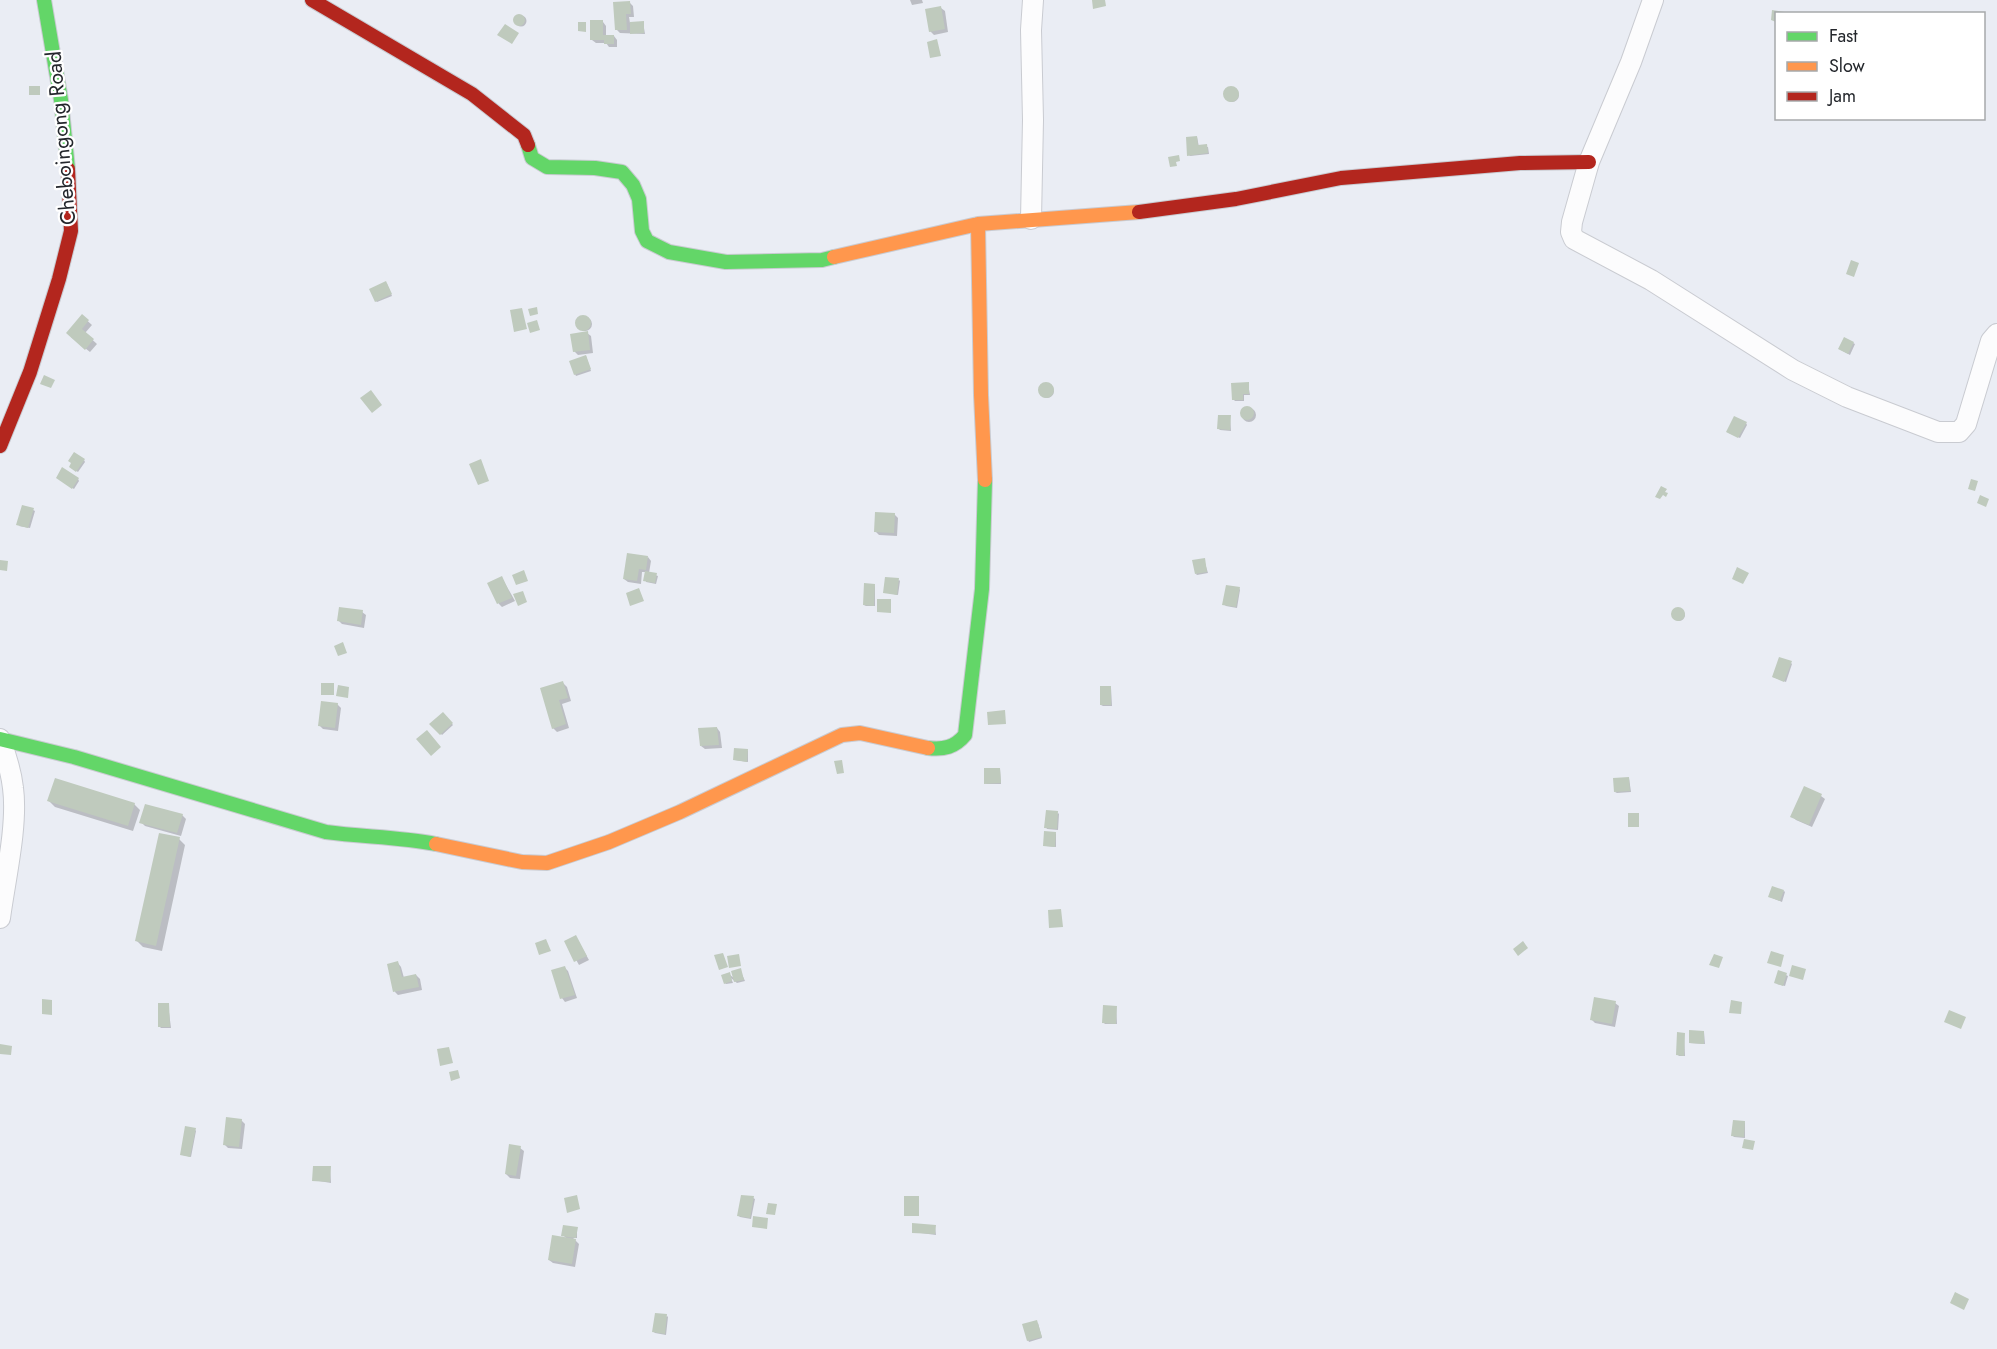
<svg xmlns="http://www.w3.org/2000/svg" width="1997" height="1349" font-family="Jost,sans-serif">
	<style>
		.shadow { fill: #0003 }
		.building { fill: #bfcabd }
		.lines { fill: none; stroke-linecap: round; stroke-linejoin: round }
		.street-casing { stroke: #c9cbd1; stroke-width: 22 }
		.fast-casing { stroke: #c9cbd1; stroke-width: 16 }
		.slow-casing { stroke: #c9cbd1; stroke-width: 16 }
		.jam-casing { stroke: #c9cbd1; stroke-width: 16 }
		.street { stroke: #fcfcfd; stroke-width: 20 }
		.fast { stroke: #63d668; stroke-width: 14 }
		.slow { stroke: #ff974d; stroke-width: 14 }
		.jam { stroke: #b3261e; stroke-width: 14 }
		.labels { text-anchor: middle; stroke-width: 4.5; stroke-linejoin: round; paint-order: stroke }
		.street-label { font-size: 21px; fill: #24272c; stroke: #fff }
	</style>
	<rect width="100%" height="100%" fill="#eaedf4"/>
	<!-- shadow -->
	<path class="shadow" d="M910,0H922L923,3L912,5Z
		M630,3L633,6L634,17H629L630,23L643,22L645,34L620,33L617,30Z
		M941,8L945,11L948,32L934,35L930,31Z
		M515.5 21a5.5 5.5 0 1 1 11 0a5.5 5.5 0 1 1-11 0Z
		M603,22L606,26V36H614L617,40V47H609L606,43H596L592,40Z
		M1225 95a7 7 0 1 1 14 0a7 7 0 1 1-14 0Z
		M1197,137L1199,147H1208L1209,154L1190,156L1189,155Z
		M387,284L392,296L377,302L376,301Z
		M82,316L92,325L85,333L97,344L90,352L71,337Z
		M578 324a7 7 0 1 1 14 0a7 7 0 1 1-14 0Z
		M587,333L591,336L593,353L578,355L574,351Z
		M1853,343L1855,344L1850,355L1841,350Z
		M586,356L591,371L576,376L575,374Z
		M1248,384L1250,395H1244V401H1235L1233,399Z
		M1040 391a7 7 0 1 1 14 0a7 7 0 1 1-14 0Z
		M1242 415a7 7 0 1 1 14 0a7 7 0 1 1-14 0Z
		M1230,417L1231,431L1220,430L1219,429Z
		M1746,423L1747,425L1740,438L1729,433Z
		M84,460L85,462L78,472L71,467Z
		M59,479H78L79,481L74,489Z
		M33,510L35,511L30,528L19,526Z
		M894,514L898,518L897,536L879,535L875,531Z
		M648,557L651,561L649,573L658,576L656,584L646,582V572H642L641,584L628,582L624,579Z
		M1204,560L1208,573L1197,575L1196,574Z
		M502,578L515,601L502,607L499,604L489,584Z
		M899,580L900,581L898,595L884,592Z
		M875,585V606H866L864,605Z
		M1239,588L1240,590L1237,608L1226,606L1224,604Z
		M1673 615a6 6 0 1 1 12 0a6 6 0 1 1-12 0Z
		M362,612L366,615L364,628L342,624L339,621Z
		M1791,663L1792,664L1786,682L1773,677Z
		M563,683L567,687L571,701L562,704L569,728L557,732L553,728L542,689Z
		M1111,688L1112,706H1103L1101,705Z
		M337,704L341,708L338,731L323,729L320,726Z
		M443,714L453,725L442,735L432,724Z
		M717,728L720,732L722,748L705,749L701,746Z
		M748,750V762L735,760Z
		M1000,769L1001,784H987L985,783Z
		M1629,778L1631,792L1617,793L1615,792Z
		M1805,788L1821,796L1825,799L1812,827L1796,820L1792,816Z
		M49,801L134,804L140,810L133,831L55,807Z
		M1058,813L1059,814L1058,830L1047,829L1046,827Z
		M182,815L186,819L181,836L145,826L141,822Z
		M1056,833V847L1046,846L1044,845Z
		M179,839L185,845L162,951L143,947L137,941Z
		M1784,891L1785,892L1782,902L1770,897Z
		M576,937L589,960L579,965L566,942Z
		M398,963L401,967L404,978L416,975L420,979L422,990L398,995L395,992Z
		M565,968L568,971L577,998L565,1002L562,998Z
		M740,970L745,981L737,983L731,978L733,983L726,984L725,983L729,974L735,979Z
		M1779,972L1788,976L1785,986L1777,984Z
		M1615,1003L1619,1006L1615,1027L1595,1023L1591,1019Z
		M168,1004L171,1028H161L160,1027Z
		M1116,1007L1117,1024H1105L1103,1022Z
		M1704,1032L1705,1044L1690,1043Z
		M1684,1034L1685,1056H1679L1678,1055Z
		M241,1120L245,1124L242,1149L228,1148L224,1144Z
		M1745,1122V1138L1734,1137L1733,1136Z
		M195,1130L196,1131L191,1157L183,1155Z
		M520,1148L524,1151L520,1179L510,1178L506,1174Z
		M330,1168L331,1183L313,1180Z
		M753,1198L755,1199L751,1219L740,1217L739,1216Z
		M935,1227L936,1235L913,1232Z
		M577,1228V1238H573L579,1244L575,1267L553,1263L549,1260L567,1239L563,1235Z
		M667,1316L668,1317L666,1335L655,1333L654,1332Z
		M1038,1323L1042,1338L1029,1342L1028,1340Z"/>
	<!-- building -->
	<path class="building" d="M1092,0H1105L1106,6L1093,9Z
		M630,1L631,14H626L627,30H615L613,2Z
		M941,6L945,29L929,32L925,9Z
		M1772,10L1784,12V14H1776V22L1771,20Z
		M513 20a6 6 0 1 1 12 0a6 6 0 1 1-12 0Z
		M590,20H603V35H614V44H604V40H590Z
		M644,21V33L630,34V22Z
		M578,22H586V32L578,31Z
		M505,24L519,33L512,44L497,35Z
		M937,39L941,56L930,58L927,42Z
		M1223 94a8 8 0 1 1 16 0a8 8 0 1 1-16 0Z
		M29,86H40V95H29Z
		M1197,136L1198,145L1207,144L1208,153L1187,156L1186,137Z
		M1179,155L1180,161L1176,162L1177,166L1170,167L1168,157Z
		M1851,260L1859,263L1854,277L1846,274Z
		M386,281L392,294L375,302L369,289Z
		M537,307L538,314L530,316L528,309Z
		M522,308L527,329L514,332L510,310Z
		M82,314L89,320L82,329L94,339L85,350L66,333Z
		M575 323a8 8 0 1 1 16 0a8 8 0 1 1-16 0Z
		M537,320L540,330L530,333L527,323Z
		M588,331L590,350L573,352L570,334Z
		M1844,337L1854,342L1848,354L1838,349Z
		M586,355L591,369L574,375L569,361Z
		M44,375L55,380L51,388L40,384Z
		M1249,382V394H1243V400H1232L1231,383Z
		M1038 390a8 8 0 1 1 16 0a8 8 0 1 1-16 0Z
		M371,390L382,405L372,413L360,398Z
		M1240 413a7 7 0 1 1 14 0a7 7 0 1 1-14 0Z
		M1218,415H1231L1230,430L1217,429Z
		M1734,416L1747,422L1738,438L1726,432Z
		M74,452L85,459L76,472L69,467L71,463L68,461Z
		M481,459L489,481L478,485L469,464Z
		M62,467L79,478L72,489L56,478Z
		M1971,479L1978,481L1975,491L1968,489Z
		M1661,486L1667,489L1665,492L1668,493L1666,497L1663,495L1660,499L1655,497Z
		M1980,495L1989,499L1986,507L1977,503Z
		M22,505L34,508L28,528L16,525Z
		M875,512L895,513L894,533L874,532Z
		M627,553L648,556L646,570L639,569L637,581L623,579Z
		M1205,558L1207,572L1195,574L1192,560Z
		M0,560L8,561L7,571L0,570Z
		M1737,567L1749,573L1743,584L1732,579Z
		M524,570L528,581L516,585L512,575Z
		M645,571L657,573L655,583L643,581Z
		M502,576L512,598L497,604L487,583Z
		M885,577L899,578L897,595L883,593Z
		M864,583L875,584L874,606L863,605Z
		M1226,585L1240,587L1236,607L1222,605Z
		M639,588L644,601L630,606L626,593Z
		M523,591L527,602L518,606L513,594Z
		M877,599H891V613L877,612Z
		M339,607L363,610L361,625L337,621Z
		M1671 614a7 7 0 1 1 14 0a7 7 0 1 1-14 0Z
		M343,642L347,653L338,656L334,646Z
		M1779,657L1792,661L1784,682L1772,677Z
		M563,681L568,698L559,700L566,724L552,729L540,688Z
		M321,683H334V695H321Z
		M338,685L349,687L348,698L336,696Z
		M1100,686H1111V705H1100Z
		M321,701L338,703L335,728L318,726Z
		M1005,710L1006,724L988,725L987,712Z
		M443,712L453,723L440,735L429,724Z
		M717,727L719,745L700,746L698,728Z
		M427,730L441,747L431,756L416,739Z
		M734,748L748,749L747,762L733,760Z
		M842,760L844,773L837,774L834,761Z
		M984,768H1000L1001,783L984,784Z
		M1629,777L1630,791L1614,792L1613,778Z
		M55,778L135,803L128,826L47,801Z
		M1804,786L1822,794L1809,825L1790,817Z
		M145,804L183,814L177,833L139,823Z
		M1046,810L1058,811L1057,829L1044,828Z
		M1628,813H1639V827H1628Z
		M1044,831L1056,832L1055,847L1043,846Z
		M159,833L180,837L156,946L135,941Z
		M1772,886L1784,890L1780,901L1768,897Z
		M1061,909L1063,927L1049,928L1048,910Z
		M576,935L587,956L574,962L564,941Z
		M546,939L551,951L539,955L535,943Z
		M1523,941L1528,948L1518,956L1513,949Z
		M1771,951L1784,955L1781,967L1767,963Z
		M723,953L728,967L719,970L714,955Z
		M739,954L741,966L729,968L727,956Z
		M1714,954L1723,957L1719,968L1709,965Z
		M398,961L402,977L416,974L419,987L393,992L387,964Z
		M1792,965L1806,969L1803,980L1789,976Z
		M565,966L575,995L560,999L551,970Z
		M741,968L744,980L734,982L731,971Z
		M1778,970L1787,973L1783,986L1774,983Z
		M730,972L732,981L724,984L721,975Z
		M1594,997L1616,1001L1612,1024L1590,1020Z
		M42,999L52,1000V1015L42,1014Z
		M1731,1000L1742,1002L1741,1014L1729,1013Z
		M158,1003H169L170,1027H158Z
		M1103,1005L1117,1006L1116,1024L1102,1023Z
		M1949,1010L1966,1017L1961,1029L1944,1022Z
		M1689,1030L1704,1031V1044L1689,1043Z
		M1677,1032L1685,1033L1684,1056L1676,1055Z
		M0,1044L12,1046L11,1055L0,1054Z
		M449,1047L453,1063L440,1066L437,1049Z
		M458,1070L460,1078L451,1081L449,1072Z
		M226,1117L242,1119L239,1147L223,1145Z
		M1733,1120L1745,1121L1744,1137L1731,1136Z
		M185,1126L196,1128L190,1157L180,1155Z
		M1744,1139L1755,1141L1753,1150L1742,1148Z
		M509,1144L521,1146L516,1176L505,1174Z
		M313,1166H331L330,1182L312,1181Z
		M577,1195L580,1209L567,1213L564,1198Z
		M741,1195L754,1196L750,1218L737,1216Z
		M904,1196H919V1216H904Z
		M768,1203L777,1204L775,1215L766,1214Z
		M753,1216L768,1218L767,1229L752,1227Z
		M912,1223L936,1225L935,1234L912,1233Z
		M563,1225L578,1227L576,1238L561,1236Z
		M552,1235L576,1239L572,1264L548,1260Z
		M1955,1292L1969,1299L1964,1310L1950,1303Z
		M655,1313L667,1314L665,1334L652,1332Z
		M1037,1320L1042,1337L1027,1341L1022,1324Z"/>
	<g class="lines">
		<defs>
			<path id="street" d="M1653,0L1631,62L1589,162L1572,222L1571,232L1574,239L1651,280L1793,370L1847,397L1938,432H1959L1966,424L1991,341L1997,334
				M1031,219L1033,120L1031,30L1033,0
				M0,739C6,755 11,770 13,788C18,825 5,880 0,918"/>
			<path id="fast" d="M44,0L61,100L68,169
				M528,145L532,158L547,167L595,168L622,172L633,185L639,199L642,231L647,241L669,252L726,262L822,260L834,257
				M0,739L74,757L326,832C363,837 400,837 436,844
				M928,748C944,750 955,747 965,735L982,589L985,480"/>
			<path id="slow" d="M978,224L981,395L985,480
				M834,257L978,224L1139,212
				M436,844L522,862L547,863L609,842L680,812L842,735L860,733L928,748"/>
			<path id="jam" d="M312,0L472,94L524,135L528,145
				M1139,212L1236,199L1341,178L1520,163L1589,162
				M0,446L30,372L59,279L71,231L68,169"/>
		</defs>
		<!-- street casing -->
		<use href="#street" class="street-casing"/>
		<!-- fast casing -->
		<use href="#fast" class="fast-casing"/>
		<!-- slow casing -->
		<use href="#slow" class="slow-casing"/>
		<!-- jam casing -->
		<use href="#jam" class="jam-casing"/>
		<!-- street -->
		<use href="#street" class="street"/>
		<!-- fast -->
		<use href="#fast" class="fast"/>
		<!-- slow -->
		<use href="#slow" class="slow"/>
		<!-- jam -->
		<use href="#jam" class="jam"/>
	</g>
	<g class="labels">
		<!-- street labels -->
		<g class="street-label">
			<text transform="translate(61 138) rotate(-95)" y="7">Cheboingong Road</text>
		</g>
	</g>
	<!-- legend -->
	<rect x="1775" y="12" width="210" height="108" fill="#ffffff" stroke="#a7a9ab" stroke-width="1.5"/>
	<rect x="1787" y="32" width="30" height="9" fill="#63d668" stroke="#a7a9ab" stroke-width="1.5"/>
	<text x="1829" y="42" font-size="18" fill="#24272c">Fast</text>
	<rect x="1787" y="62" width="30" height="9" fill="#ff974d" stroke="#a7a9ab" stroke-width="1.5"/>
	<text x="1829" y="72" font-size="18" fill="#24272c">Slow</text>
	<rect x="1787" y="92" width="30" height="9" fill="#b3261e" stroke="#a7a9ab" stroke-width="1.5"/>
	<text x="1829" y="102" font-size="18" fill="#24272c">Jam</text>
</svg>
